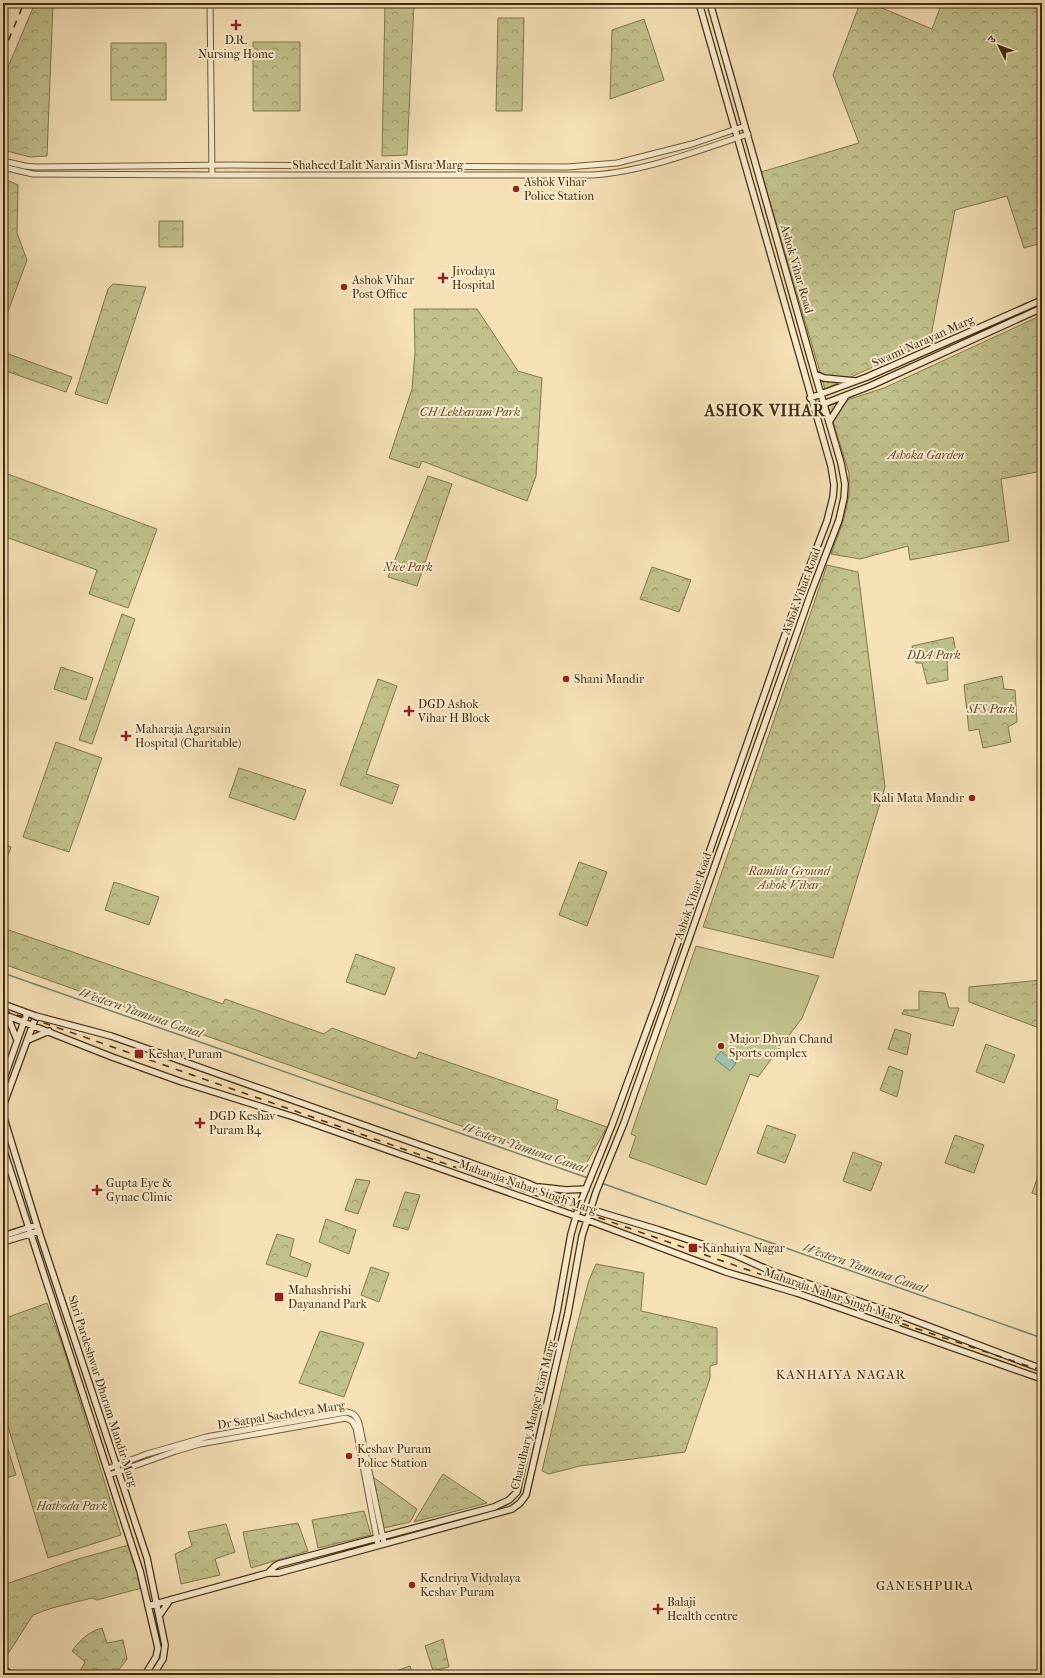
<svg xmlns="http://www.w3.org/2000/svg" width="1045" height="1678" font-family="'IM FELL French Canon','Noto Serif Devanagari',serif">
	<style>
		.park { fill: url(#park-crowns); stroke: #82784c }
		.pitch { fill: #c1c18b; stroke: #82784c }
		.water { fill: #9dbeae; stroke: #79846e }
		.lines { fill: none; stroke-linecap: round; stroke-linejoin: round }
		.stream { stroke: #79846e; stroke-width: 1.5 }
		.tertiary-casing { stroke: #705b38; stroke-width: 7 }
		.secondary-casing { stroke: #442e0e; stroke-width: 8 }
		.tertiary { stroke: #f9ecd0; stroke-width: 5 }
		.secondary { stroke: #f9ecd0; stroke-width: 5.5 }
		.rail { stroke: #442e0e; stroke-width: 1.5; stroke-dasharray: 7 7; stroke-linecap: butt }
		.poi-dot { fill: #8f2418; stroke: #f9ecd0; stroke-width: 1.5 }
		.labels { text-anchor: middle; stroke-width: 4; stroke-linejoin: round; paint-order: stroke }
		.poi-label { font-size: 12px; fill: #442e0e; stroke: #f9ecd0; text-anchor: start }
		.street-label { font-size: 12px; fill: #442e0e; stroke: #f9ecd0 }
		.park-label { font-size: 12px; font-style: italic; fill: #5d4b27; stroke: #f9ecd0 }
		.water-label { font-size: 13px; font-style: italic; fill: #5a5236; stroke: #f9ecd0 }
		.neighbourhood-label { font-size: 13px; letter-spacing: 1px; fill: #442e0e; stroke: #f9ecd0 }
		.district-label { font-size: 16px; font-weight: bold; letter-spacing: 1px; fill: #442e0e; stroke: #f9ecd0 }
	</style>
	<defs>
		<pattern id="park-crowns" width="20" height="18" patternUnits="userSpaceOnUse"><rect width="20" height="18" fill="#c1c18b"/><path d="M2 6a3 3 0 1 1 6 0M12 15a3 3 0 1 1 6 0" fill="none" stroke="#9e9d70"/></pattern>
	</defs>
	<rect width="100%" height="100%" fill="#f6e1b6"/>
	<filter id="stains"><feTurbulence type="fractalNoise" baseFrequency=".005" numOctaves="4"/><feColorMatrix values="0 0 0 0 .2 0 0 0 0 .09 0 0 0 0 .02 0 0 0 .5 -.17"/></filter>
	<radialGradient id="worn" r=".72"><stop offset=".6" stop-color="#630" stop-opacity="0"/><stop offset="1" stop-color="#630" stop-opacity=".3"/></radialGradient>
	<!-- park -->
	<path class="park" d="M35,3H53L47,156L30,157L3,150V79Z
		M385,3H414L407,155L382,156Z
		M499,3H562V6L499,5Z
		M860,3H870L932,29L942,3H1042V243L1024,248L1007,196L955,210L930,341L825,389L761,172L859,143L833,75Z
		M498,18H524L522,111H496Z
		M644,19L664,80L610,99L612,30Z
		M253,42H300V111H253Z
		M111,43H166V100H111Z
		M3,178L18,185L17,233L27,260L3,325Z
		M159,221H183V247H159Z
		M113,284L146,287L107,404L75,394L108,289Z
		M414,309H477L518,371L542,378L536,476L527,501L422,461L419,468L389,458L412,389L415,352Z
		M1042,315V471L1001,479L1009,541L910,560L908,546L860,559L831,554L844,519L849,495V473L828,406L884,388Z
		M3,352L72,377L66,392L3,370Z
		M5,473L157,529L128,608L89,594L97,570L3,536V478Z
		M428,476L452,484L417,586L388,577Z
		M827,565L858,572L885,787L833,958L703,927Z
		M652,567L691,580L679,612L640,599Z
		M122,614L135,619L92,744L79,740Z
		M953,637L957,656L947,658L948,680L927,684L922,663H916L912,646Z
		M61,667L93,678L86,700L54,689Z
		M1002,676L1004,689L1015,690L1017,722L1008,727L1011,742L983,748L979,729L969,731L964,685Z
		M378,679L397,686L366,774L399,785L392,804L340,785Z
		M56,742L102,758L69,852L23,837Z
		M239,768L306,790L295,820L229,797Z
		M3,844L11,847L3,870Z
		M579,862L607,872L587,926L559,915Z
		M114,882L159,897L149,925L105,910Z
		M3,928L223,1004L225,999L324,1034L332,1028L416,1059L419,1052L558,1100L556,1109L607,1127L583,1169L3,964Z
		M356,954L395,968L385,995L346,982Z
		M1042,980V1029L969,1002V987Z
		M919,991L945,993L949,1008H959L953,1026L902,1014L904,1010H919Z
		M895,1029L911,1034L907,1055L888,1049Z
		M986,1044L1015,1055L1004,1083L976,1072Z
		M889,1066L903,1071L897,1097L880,1090Z
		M767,1125L796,1135L785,1163L757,1153Z
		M955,1135L984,1145L974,1173L945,1163Z
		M853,1152L882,1163L871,1191L843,1181Z
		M1042,1165V1197L1032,1193Z
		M356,1179L370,1181L358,1214L345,1210Z
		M405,1192L420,1195L408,1230L393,1226Z
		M326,1219L356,1230L349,1254L319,1242Z
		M277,1234L294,1239L290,1256L311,1264L307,1277L266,1264Z
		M596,1264L644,1273L641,1311L717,1328V1364L710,1366V1378L685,1452L580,1466L549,1474L542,1471L571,1348L589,1280Z
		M371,1267L389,1273L379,1302L361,1295Z
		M47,1303L64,1350L121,1535L48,1558L3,1410V1319Z
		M320,1331L364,1343L344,1397L299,1383Z
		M443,1474L487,1503L414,1522Z
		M373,1477L417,1509L410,1522L384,1528Z
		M364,1511L371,1535L318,1548L312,1520Z
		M298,1523L308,1551L251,1568L243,1532Z
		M226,1524L235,1552L215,1559L220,1575L181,1584L175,1554L192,1546L188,1532Z
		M129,1545L142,1588L97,1600L92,1598L52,1608L33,1615L4,1660L3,1659V1585L78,1559Z
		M102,1628L107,1643L123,1640L127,1659L115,1675H103L97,1671L91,1675H78L85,1662L72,1651C80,1640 88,1632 102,1628Z
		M443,1639L449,1667L433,1671L425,1646Z
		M410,1666L413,1675H384H385Z"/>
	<!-- pitch -->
	<path class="pitch" d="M696,946L819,976L802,1018L758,1077L750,1074L706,1185L629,1157L636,1136L631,1134Z
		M3,1433L16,1475L3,1479Z"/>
	<!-- water -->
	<path class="water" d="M721,1051L736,1063L730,1071L715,1059Z"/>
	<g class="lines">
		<!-- stream -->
		<path class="stream" d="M3,973L588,1178
			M601,1183L1042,1338"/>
		<defs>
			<path id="tertiary" d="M210,3L212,175
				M3,161L25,166L35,167L232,165L567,167L617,163L692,144L745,126
				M3,167L33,174L212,175H592C642,172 701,150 748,134
				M107,1469L147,1454L206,1437L347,1412C355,1414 356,1416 359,1423L384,1543
				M109,1475L176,1451L200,1444L346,1418L352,1421L356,1428L378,1545"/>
			<path id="secondary" d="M815,374L824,378L855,381
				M810,398L867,377L1042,300
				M813,408L870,386L1042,308
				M829,422L845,397
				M3,1004L36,1016L111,1036L403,1139L527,1183L579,1206L659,1230L735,1255L771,1271L899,1315L1042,1369
				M3,1014L112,1057L182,1082L294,1117L587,1220L726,1272L797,1293L1042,1379
				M7,1015L17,1040
				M28,1040L49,1031
				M3,1081L27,1013
				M3,1106L36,1016
				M3,1115L38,1229L147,1558L165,1645L163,1659L153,1675
				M3,1148L140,1571L158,1648L156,1657L145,1675
				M539,1187L566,1190L586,1189
				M3,1236L37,1225
				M3,1242L39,1231
				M268,1573L275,1566L279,1564L494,1507L509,1500L517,1492L557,1312L571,1234L579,1206L612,1125L657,1002L801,589L827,521L833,497L834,485L831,466L699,3
				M148,1606L268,1573H278L512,1509L520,1503L526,1495L568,1313L582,1236L596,1192L624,1123L811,593L839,520L844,498L845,484L841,463L815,374L710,3
				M159,1616L170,1600
				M3,1669L12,1675"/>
		</defs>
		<!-- tertiary casing -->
		<use href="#tertiary" class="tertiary-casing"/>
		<!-- secondary casing -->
		<use href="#secondary" class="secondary-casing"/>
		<!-- tertiary -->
		<use href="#tertiary" class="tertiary"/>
		<!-- secondary -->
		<use href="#secondary" class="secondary"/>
		<!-- rail -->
		<path class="rail" d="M3,53L24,3
			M3,1012L30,1018L882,1317L1028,1366L1042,1370"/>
	</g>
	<!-- markers -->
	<g class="poi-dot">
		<path d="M234 19h4v4h4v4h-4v4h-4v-4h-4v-4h4z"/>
		<circle cx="516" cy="189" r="4"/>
		<path d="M441 272h4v4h4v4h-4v4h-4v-4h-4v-4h4z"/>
		<circle cx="344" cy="287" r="4"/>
		<circle cx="566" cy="679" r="4"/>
		<path d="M407 705h4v4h4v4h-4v4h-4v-4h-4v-4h4z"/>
		<path d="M124 730h4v4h4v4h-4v4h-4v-4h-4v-4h4z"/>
		<circle cx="972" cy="798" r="4"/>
		<circle cx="721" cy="1046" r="4"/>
		<rect x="134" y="1049" width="10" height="10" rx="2"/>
		<path d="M198 1117h4v4h4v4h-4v4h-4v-4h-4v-4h4z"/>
		<path d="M95 1184h4v4h4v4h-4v4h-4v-4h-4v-4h4z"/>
		<rect x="688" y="1243" width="10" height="10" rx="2"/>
		<rect x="274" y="1292" width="10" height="10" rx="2"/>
		<circle cx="349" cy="1456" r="4"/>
		<circle cx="412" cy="1585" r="4"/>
		<path d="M656 1603h4v4h4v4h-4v4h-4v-4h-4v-4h4z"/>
	</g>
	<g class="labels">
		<!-- poi labels -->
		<g class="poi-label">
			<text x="236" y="44" text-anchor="middle">D.R.<tspan x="236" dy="14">Nursing Home</tspan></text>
			<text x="524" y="186">Ashok Vihar<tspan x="524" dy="14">Police Station</tspan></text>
			<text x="452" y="275">Jivodaya<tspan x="452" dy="14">Hospital</tspan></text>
			<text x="352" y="284">Ashok Vihar<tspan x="352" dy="14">Post Office</tspan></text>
			<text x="574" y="683">Shani Mandir</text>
			<text x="418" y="708">DGD Ashok<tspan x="418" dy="14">Vihar H Block</tspan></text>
			<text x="135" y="733">Maharaja Agarsain<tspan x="135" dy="14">Hospital (Charitable)</tspan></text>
			<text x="964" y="802" text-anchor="end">Kali Mata Mandir</text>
			<text x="729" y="1043">Major Dhyan Chand<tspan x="729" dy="14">Sports complex</tspan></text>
			<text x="148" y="1058">Keshav Puram</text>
			<text x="209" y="1120">DGD Keshav<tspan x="209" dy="14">Puram B4</tspan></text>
			<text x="106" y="1187">Gupta Eye &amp;<tspan x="106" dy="14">Gynae Clinic</tspan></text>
			<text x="702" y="1252">Kanhaiya Nagar</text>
			<text x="288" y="1294">Mahashrishi<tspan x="288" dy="14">Dayanand Park</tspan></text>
			<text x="357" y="1453">Keshav Puram<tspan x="357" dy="14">Police Station</tspan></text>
			<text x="420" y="1582">Kendriya Vidyalaya<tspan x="420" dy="14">Keshav Puram</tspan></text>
			<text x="667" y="1606">Balaji<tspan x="667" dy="14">Health centre</tspan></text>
		</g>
		<!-- street labels -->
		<g class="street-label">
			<text x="378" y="169">Shaheed Lalit Narain Misra Marg</text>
			<text transform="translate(797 269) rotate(74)" y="4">Ashok Vihar Road</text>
			<text transform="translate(923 341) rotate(-24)" y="4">Swami Narayan Marg</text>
			<text transform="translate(801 591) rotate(-70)" y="4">Ashok Vihar Road</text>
			<text transform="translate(693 896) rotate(-71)" y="4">Ashok Vihar Road</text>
			<text transform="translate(528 1187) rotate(19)" y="4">Maharaja Nahar Singh Marg</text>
			<text transform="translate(833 1295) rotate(19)" y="4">Maharaja Nahar Singh Marg</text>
			<text transform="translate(103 1391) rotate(72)" y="4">Shri Pardeshwar Dharam Mandir Marg</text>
			<text transform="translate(281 1415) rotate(-9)" y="4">Dr Satpal Sachdeva Marg</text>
			<text transform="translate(533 1415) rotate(-76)" y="4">Chaudhary Mange Ram Marg</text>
		</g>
		<!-- park labels -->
		<g class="park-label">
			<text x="470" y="416">CH Lekharam Park</text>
			<text x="926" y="459">Ashoka Garden</text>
			<text x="408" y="571">Nice Park</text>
			<text x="934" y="659">DDA Park</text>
			<text x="991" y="713">SFS Park</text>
			<text x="789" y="875">Ramlila Ground<tspan x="789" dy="14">Ashok Vihar</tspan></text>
			<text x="72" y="1510">Hathoda Park</text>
		</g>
		<!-- water labels -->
		<g class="water-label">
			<text transform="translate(141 1012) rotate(19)" y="5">Western Yamuna Canal</text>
			<text transform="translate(525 1147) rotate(19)" y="5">Western Yamuna Canal</text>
			<text transform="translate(865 1267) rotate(19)" y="5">Western Yamuna Canal</text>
		</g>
		<!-- neighbourhood labels -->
		<g class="neighbourhood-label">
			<text x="841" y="1379">KANHAIYA NAGAR</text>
			<text x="925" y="1590">GANESHPURA</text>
		</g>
		<!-- district labels -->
		<g class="district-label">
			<text x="765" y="416">ASHOK VIHAR</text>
		</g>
	</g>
	<!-- margin -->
	<rect width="1045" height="1678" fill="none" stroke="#f6e1b6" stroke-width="16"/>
	<rect x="4" y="4" width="1037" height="1670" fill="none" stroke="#442e0e" stroke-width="2"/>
	<rect x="8" y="8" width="1029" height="1662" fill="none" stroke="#442e0e"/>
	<!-- north arrow -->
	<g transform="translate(999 46) rotate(312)" stroke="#f9ecd0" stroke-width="3" paint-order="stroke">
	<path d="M0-3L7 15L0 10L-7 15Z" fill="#442e0e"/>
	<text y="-6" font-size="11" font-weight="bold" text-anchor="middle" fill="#442e0e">उ</text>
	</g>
	<rect width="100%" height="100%" filter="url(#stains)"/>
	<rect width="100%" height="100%" fill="url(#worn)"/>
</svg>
